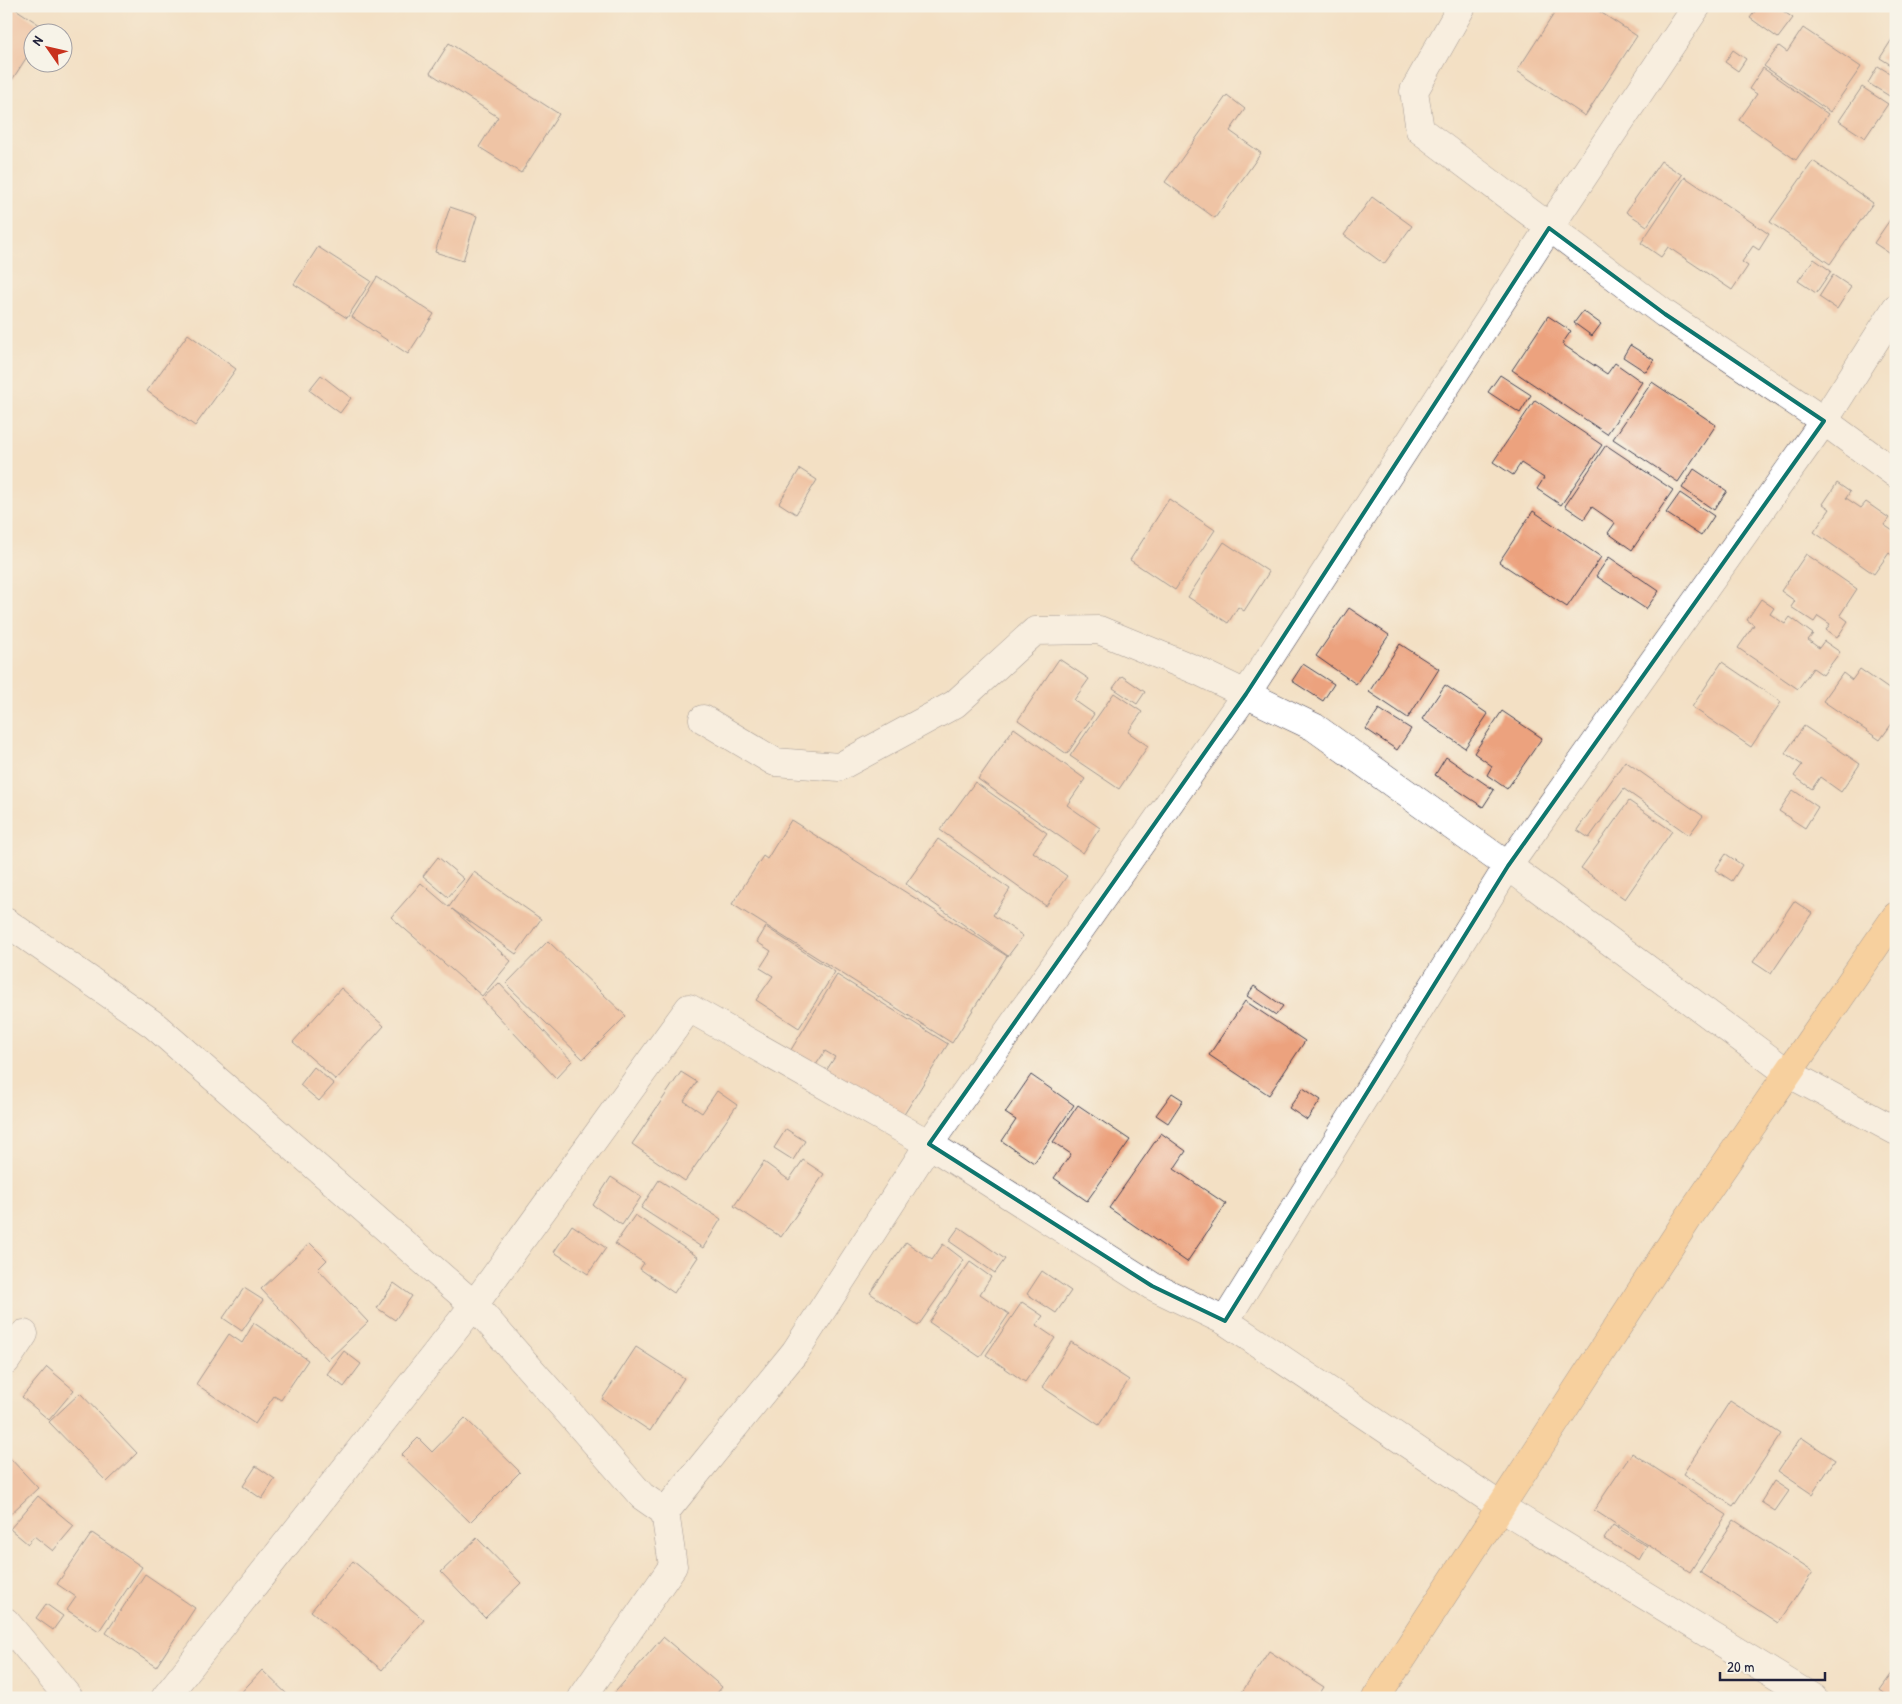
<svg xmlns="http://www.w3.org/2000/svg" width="1902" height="1704" font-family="'Patrick Hand',sans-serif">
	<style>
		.building { fill: #eca27e }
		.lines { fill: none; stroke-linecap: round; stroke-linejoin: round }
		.minor-casing { stroke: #413e50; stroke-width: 29 }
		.major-casing { stroke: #413e50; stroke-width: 29 }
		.minor { stroke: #fff; stroke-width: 28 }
		.major { stroke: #fdbc6f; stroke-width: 28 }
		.marked { fill: none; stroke: #0f766e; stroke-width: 4; stroke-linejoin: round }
	</style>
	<rect width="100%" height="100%" fill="#f7f3e8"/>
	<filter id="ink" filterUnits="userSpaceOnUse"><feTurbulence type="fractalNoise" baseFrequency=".02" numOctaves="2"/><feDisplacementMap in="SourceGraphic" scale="10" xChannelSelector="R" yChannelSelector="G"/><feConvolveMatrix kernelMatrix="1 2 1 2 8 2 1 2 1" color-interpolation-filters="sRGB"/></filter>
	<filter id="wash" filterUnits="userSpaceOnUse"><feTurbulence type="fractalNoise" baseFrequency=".0096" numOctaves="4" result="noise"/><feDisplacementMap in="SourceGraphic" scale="20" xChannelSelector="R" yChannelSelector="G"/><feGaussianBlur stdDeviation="1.12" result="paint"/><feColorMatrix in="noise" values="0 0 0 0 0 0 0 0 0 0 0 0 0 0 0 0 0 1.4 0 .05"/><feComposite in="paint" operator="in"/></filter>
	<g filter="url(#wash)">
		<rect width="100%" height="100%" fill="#f3e0c4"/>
		<g id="blocks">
			<!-- building -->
			<path class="building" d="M6,6H11L46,29L44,32H32V49L12,80L6,76Z
				M1559,6H1591L1637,36L1585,116L1517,71Z
				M1759,6H1776L1793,18L1778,38L1750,18Z
				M1803,28L1861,67L1830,112L1764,66L1779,46L1787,52Z
				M1896,33V68L1880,58Z
				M449,43L559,114L521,173L479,147L498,117L430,73Z
				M1733,50L1746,59L1738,71L1725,62Z
				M1878,66L1896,77V100L1868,83Z
				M1763,68L1828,114L1796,160L1739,120L1757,94L1749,89Z
				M1862,87L1888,104L1865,138L1839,121Z
				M1227,95L1245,109L1230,131L1261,153L1215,218L1165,182Z
				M1661,161L1682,175L1647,226L1626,212Z
				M1813,161L1873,203L1830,264L1770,222Z
				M1685,177L1769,234L1759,250L1753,246L1742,262L1748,266L1732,290L1668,247L1661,257L1641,243Z
				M1372,197L1412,226L1384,264L1344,235Z
				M450,207L477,216L463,261L435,252Z
				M1896,211V250L1892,255L1874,243Z
				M318,247L371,281L347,318L294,284Z
				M1814,259L1831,271L1816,293L1798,281Z
				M1833,275L1851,287L1837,309L1819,297Z
				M377,277L434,314L408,354L352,317Z
				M1583,311L1601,324L1592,336L1574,323Z
				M1548,316L1571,331L1562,344L1607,374L1615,363L1642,382L1607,434L1512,370Z
				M188,334L236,369L195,426L147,391Z
				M1630,345L1654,360L1646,372L1623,357Z
				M321,375L351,398L340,413L309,390Z
				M1500,375L1531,395L1520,413L1488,392Z
				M1652,382L1716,425L1678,482L1613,439Z
				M1535,400L1602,445L1561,505L1537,489L1544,478L1521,463L1513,475L1493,462Z
				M1606,445L1673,490L1632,550L1608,533L1615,523L1592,507L1584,519L1565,506Z
				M800,469L817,480L796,514L779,503Z
				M1694,469L1727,491L1714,510L1682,488Z
				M1837,483L1850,492L1846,498L1861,508L1866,502L1889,518L1884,525L1896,533V558L1889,553L1874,574L1814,532L1830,509L1823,504Z
				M1680,493L1714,516L1701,536L1666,513Z
				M1169,499L1215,530L1175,590L1130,560Z
				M1533,511L1601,557L1567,607L1499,562Z
				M1224,542L1269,572L1244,611L1238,607L1228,623L1188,597Z
				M1806,554L1857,589L1840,615L1848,621L1837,638L1826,630L1830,624L1818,616L1814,622L1791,607L1795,601L1781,591Z
				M1609,557L1659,591L1646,609L1596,576Z
				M1761,599L1774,608L1770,614L1785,624L1790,617L1813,634L1808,640L1819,648L1824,641L1840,652L1823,675L1813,668L1798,689L1738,648L1754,625L1747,620Z
				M1349,608L1389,635L1356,684L1316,656Z
				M1400,644L1439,669L1408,718L1369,692Z
				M1059,659L1089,679L1074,700L1094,714L1067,754L1018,720Z
				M1722,662L1781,702L1751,747L1692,707Z
				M1303,664L1334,684L1323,701L1292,681Z
				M1860,669L1896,694V718L1880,740L1823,701L1843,673L1852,680Z
				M1122,676L1145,692L1137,704L1113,688Z
				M1445,685L1488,714L1465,748L1422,719Z
				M1114,693L1142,712L1128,732L1148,746L1119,789L1070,756Z
				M1379,709L1411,729L1397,750L1366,729Z
				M1502,711L1542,738L1507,789L1487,775L1492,766L1474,753Z
				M1804,726L1860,764L1841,792L1820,777L1812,789L1794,776L1802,765L1785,753Z
				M1014,728L1085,779L1067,805L1100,828L1083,853L978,779Z
				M1446,757L1494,790L1483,807L1435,775Z
				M1625,761L1703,816L1689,835L1624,789L1589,838L1577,830Z
				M975,782L1047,833L1033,852L1067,876L1046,906L940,830Z
				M1793,790L1818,807L1805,828L1779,811Z
				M1629,801L1672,831L1625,899L1581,868Z
				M791,820L1007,956L952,1043L732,904L763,856L767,859Z
				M938,839L1010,889L993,915L1023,936L1008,956L906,884Z
				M1726,854L1742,865L1732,881L1715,870Z
				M438,857L464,879L448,897L423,876Z
				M474,872L541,919L516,954L452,909L511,961L482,996L391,917L421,883L449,907Z
				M1794,901L1812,913L1771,974L1753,962Z
				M766,927L835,972L799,1028L756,1000L773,976L760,968L771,951L757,942Z
				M548,941L626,1016L583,1059L506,984Z
				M837,975L948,1044L900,1121L824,1074L835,1057L825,1051L814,1068L789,1053Z
				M499,983L572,1061L556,1078L482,999Z
				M1254,986L1283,1006L1276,1015L1247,996Z
				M341,988L384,1026L336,1080L293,1042Z
				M1245,1001L1305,1041L1269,1095L1209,1055Z
				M314,1067L334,1084L319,1101L300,1085Z
				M681,1072L697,1082L684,1101L702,1113L717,1091L737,1105L685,1181L632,1144Z
				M1031,1075L1074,1105L1034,1163L1002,1141L1016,1120L1005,1113Z
				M1303,1088L1321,1100L1307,1120L1289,1108Z
				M1172,1093L1183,1100L1168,1123L1156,1115Z
				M1078,1105L1130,1140L1087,1201L1054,1178L1071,1154L1053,1142Z
				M786,1129L805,1141L793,1160L774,1148Z
				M1161,1133L1186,1151L1174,1169L1226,1204L1187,1262L1109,1208Z
				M803,1160L824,1174L781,1237L734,1206L764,1162L789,1180Z
				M611,1177L641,1197L622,1225L593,1205Z
				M659,1180L721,1219L703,1248L641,1208Z
				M635,1215L698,1257L674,1293L640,1269L644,1263L615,1244Z
				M572,1225L606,1248L588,1274L554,1252Z
				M959,1227L1005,1259L995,1273L949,1241Z
				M906,1242L932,1260L943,1244L964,1260L918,1326L870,1293Z
				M310,1243L327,1260L318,1269L368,1322L328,1360L261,1289Z
				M970,1262L991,1277L980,1294L1009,1314L980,1357L929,1322Z
				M1042,1271L1071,1291L1056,1313L1027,1294Z
				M394,1283L412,1296L395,1320L377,1308Z
				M244,1288L263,1300L242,1331L223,1318Z
				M1022,1302L1043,1316L1036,1325L1055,1338L1025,1382L986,1355Z
				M254,1323L308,1360L281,1400L274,1396L255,1424L196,1384L229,1334L242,1343Z
				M1071,1342L1129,1380L1099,1425L1042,1387Z
				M636,1347L684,1378L650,1431L602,1399Z
				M344,1351L361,1364L344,1387L327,1374Z
				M47,1367L74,1390L49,1420L22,1397Z
				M80,1393L137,1453L107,1482L49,1422Z
				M1730,1401L1781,1434L1733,1506L1683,1474Z
				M465,1418L520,1472L470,1522L401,1455L418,1438L432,1452Z
				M1801,1437L1835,1460L1812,1494L1778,1471Z
				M1632,1453L1727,1515L1690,1572L1594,1510Z
				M9,1457L38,1488L6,1518V1460Z
				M256,1466L275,1479L262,1499L243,1486Z
				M1774,1481L1789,1491L1775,1511L1761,1502Z
				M38,1496L74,1526L53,1551L34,1536L28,1544L10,1529Z
				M1734,1520L1813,1572L1778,1623L1700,1572Z
				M1613,1525L1647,1546L1639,1560L1604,1539Z
				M92,1533L142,1567L99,1631L67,1610L76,1597L57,1584Z
				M477,1538L521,1583L485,1618L441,1572Z
				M353,1561L424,1620L382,1670L311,1611Z
				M145,1574L195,1608L156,1667L106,1633Z
				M46,1604L63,1616L53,1630L36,1618Z
				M663,1637L722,1687L713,1698H610Z
				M1269,1651L1324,1687L1317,1698H1238Z
				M1896,1668V1698H1891L1880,1690Z
				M262,1670L291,1698H236Z"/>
		</g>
	</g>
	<g filter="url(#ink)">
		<use href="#blocks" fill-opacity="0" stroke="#413e50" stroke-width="1"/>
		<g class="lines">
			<defs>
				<path id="minor" d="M1462,6L1414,91L1420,130L1665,314L1824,421L1896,474
					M703,719L775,762L839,767L955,704L1035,631L1099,630L1196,670L1314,727L1508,866L1788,1073L1896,1131
					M6,922L154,1025L474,1305L642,1496L665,1512L673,1566L582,1698
					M1225,1321L1508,866L1824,421L1896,308
					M6,1361L24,1334
					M665,1512L795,1352L929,1144L1246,694L1549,228L1697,6
					M6,1622L69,1698
					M165,1698L474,1305L689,1008L929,1144L1152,1286L1225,1321L1512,1514L1813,1698"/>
				<path id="major" d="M1376,1698L1687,1220L1896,916"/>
			</defs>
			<!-- minor casing -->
			<use href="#minor" class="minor-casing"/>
			<!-- major casing -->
			<use href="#major" class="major-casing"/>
			<!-- minor -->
			<use href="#minor" class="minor"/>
			<!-- major -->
			<use href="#major" class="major"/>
		</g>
	</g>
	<!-- marked area -->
	<path d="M0 0H1902V1704H0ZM1549,228L1665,314L1824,421L1508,866L1225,1321L1152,1286L929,1144L1246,694Z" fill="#f3e0c4" fill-opacity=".55" fill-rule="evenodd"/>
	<path class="marked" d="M1549,228L1665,314L1824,421L1508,866L1225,1321L1152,1286L929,1144L1246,694Z"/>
	<!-- margin -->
	<rect width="1902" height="1704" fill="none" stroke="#f7f3e8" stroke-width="25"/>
	<!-- north arrow -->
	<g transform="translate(48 48) rotate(304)"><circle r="24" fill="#f7f3e8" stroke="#a29fa3"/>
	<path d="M0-4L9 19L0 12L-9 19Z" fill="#c8321e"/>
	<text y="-8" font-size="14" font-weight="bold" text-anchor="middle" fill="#22223b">N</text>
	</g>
	<!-- scale -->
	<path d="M1720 1672v8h105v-8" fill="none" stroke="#22223b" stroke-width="2.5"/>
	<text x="1727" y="1672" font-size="15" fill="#22223b" stroke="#f7f3e8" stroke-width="4" paint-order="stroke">20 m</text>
</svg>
